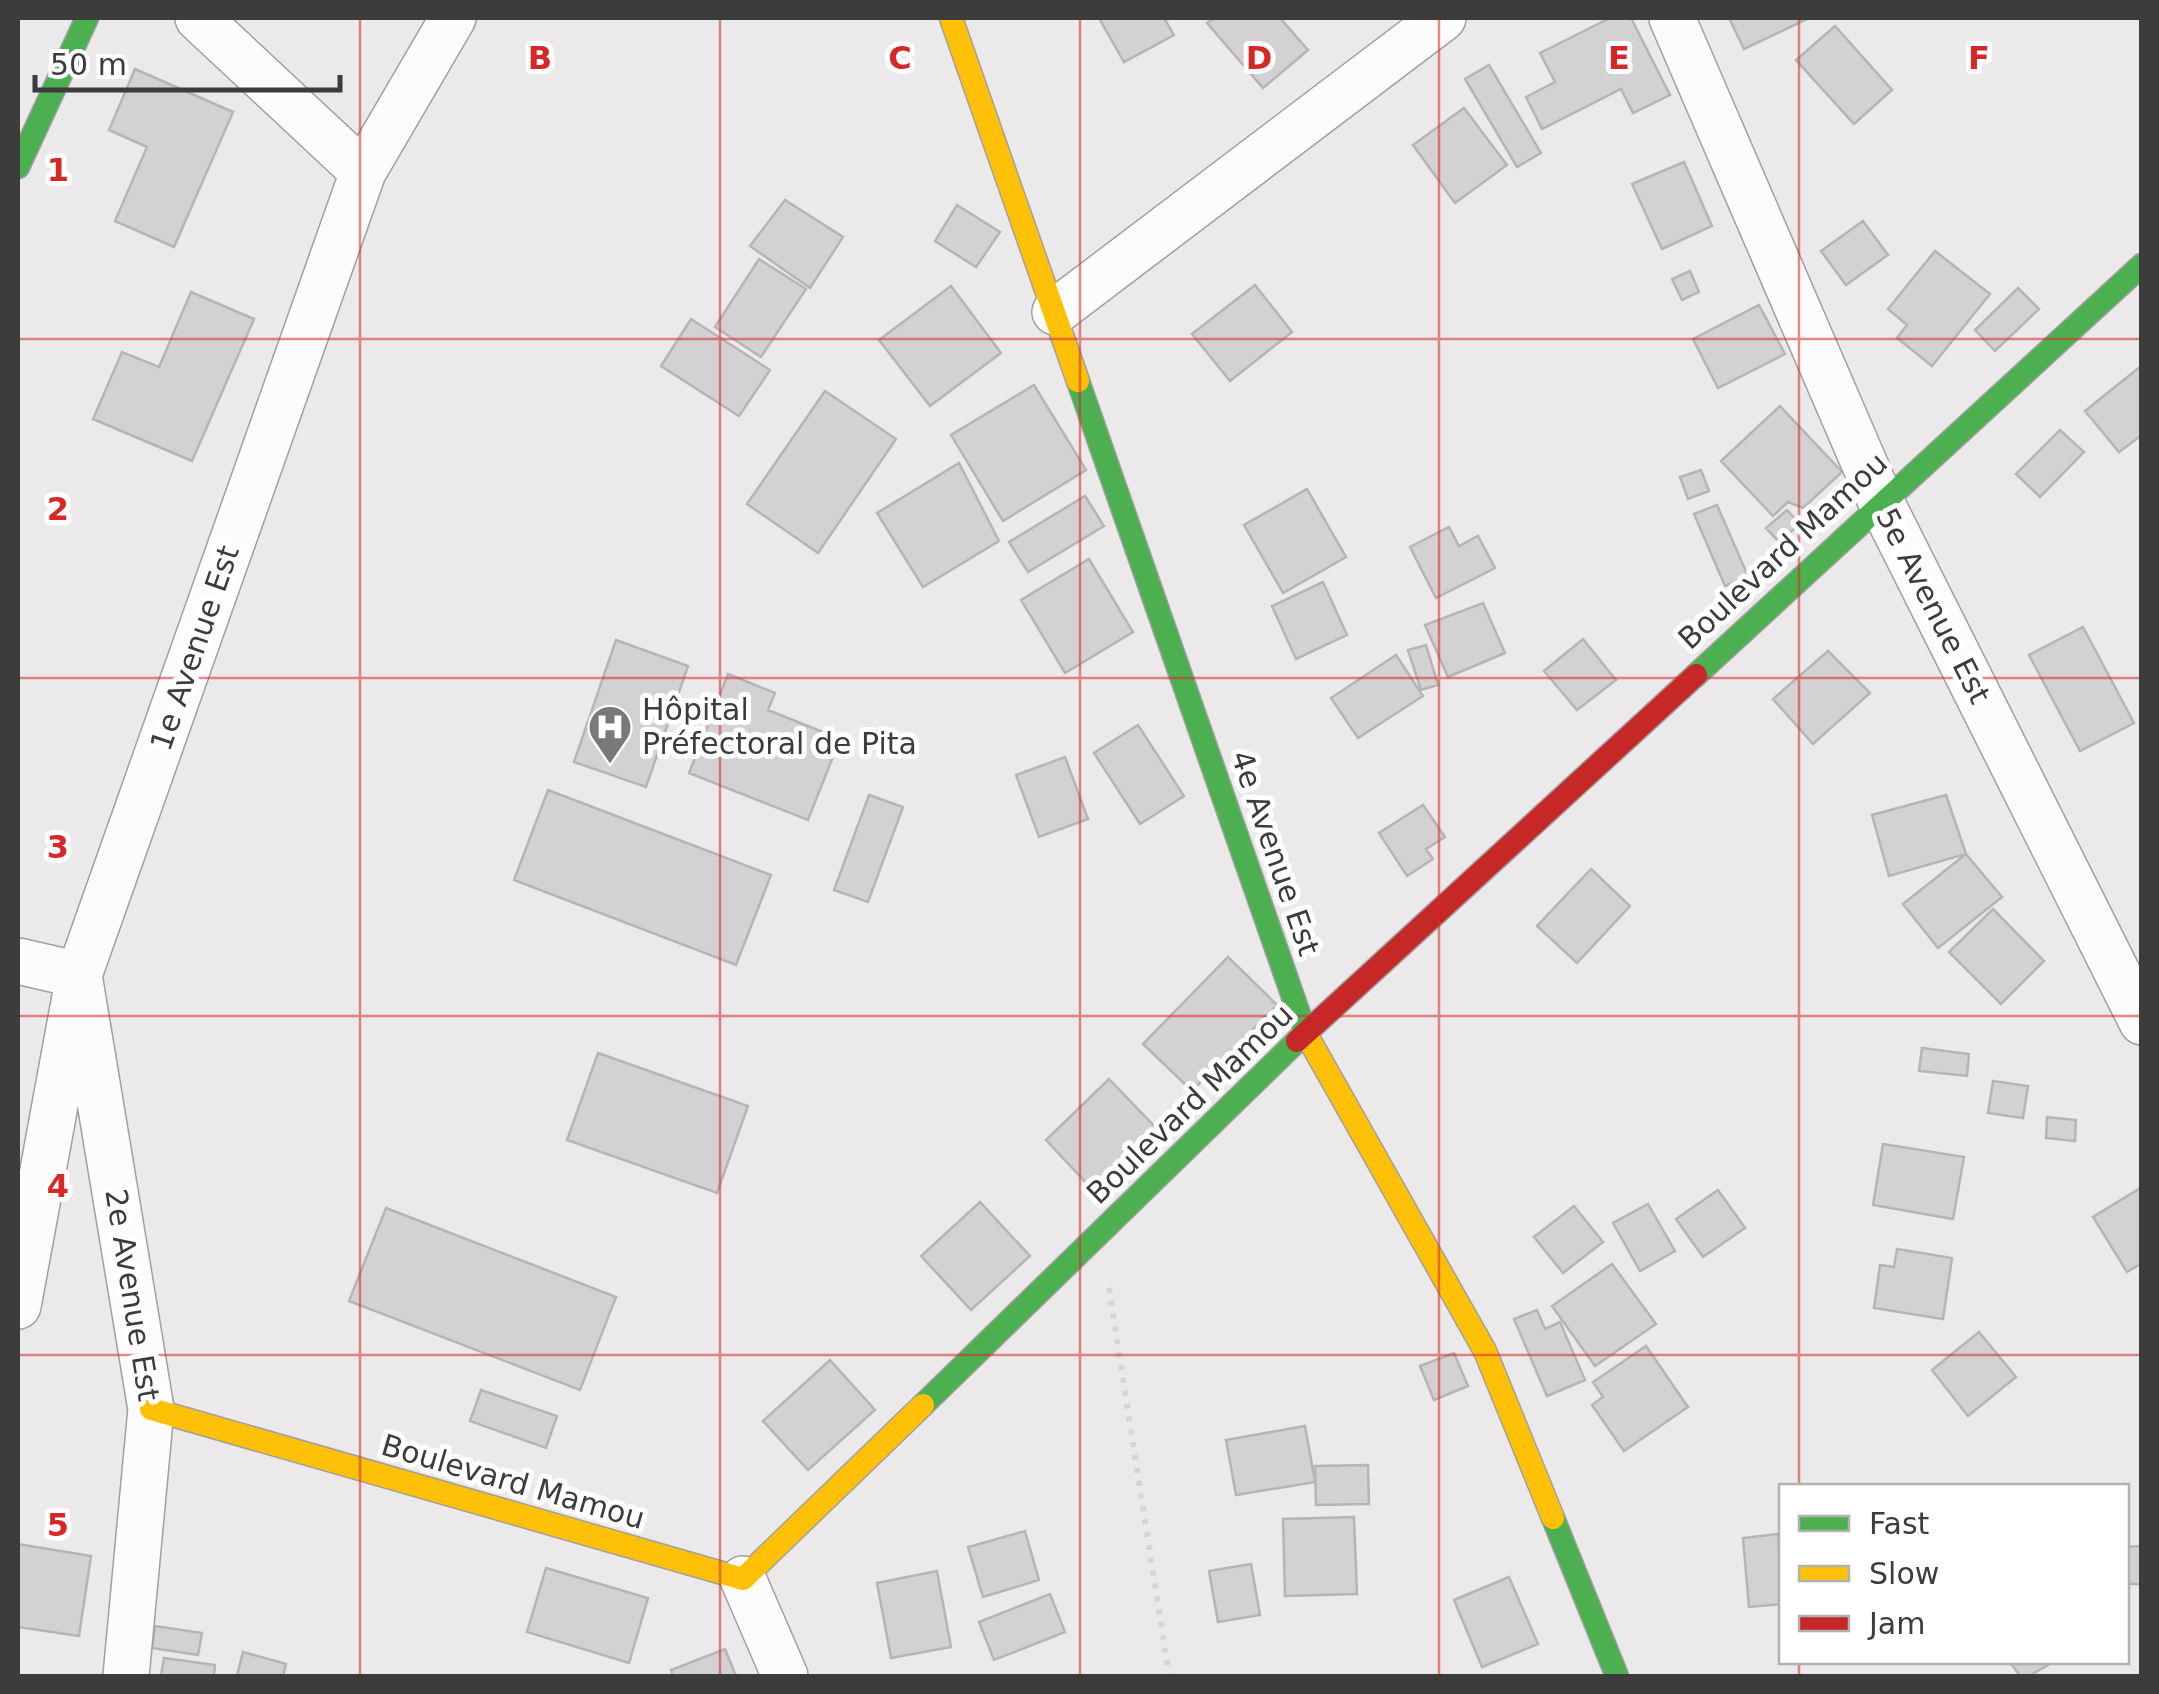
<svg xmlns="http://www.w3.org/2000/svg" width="2159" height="1694" font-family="'DejaVu Sans',sans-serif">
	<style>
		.building { fill: #d3d1d1; stroke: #b6b4b5; stroke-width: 2.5 }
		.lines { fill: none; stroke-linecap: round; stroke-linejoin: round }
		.street-casing { stroke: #a19fa0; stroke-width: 48 }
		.fast-casing { stroke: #a19fa0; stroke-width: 25 }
		.slow-casing { stroke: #a19fa0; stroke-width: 25 }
		.jam-casing { stroke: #a19fa0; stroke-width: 25 }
		.path { stroke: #d5d5d5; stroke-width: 6; stroke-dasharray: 5 8; stroke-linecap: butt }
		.street { stroke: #fcfcfc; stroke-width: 45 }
		.fast { stroke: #4caf50; stroke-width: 22 }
		.slow { stroke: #ffc107; stroke-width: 22 }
		.jam { stroke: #c62828; stroke-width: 22 }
		.grid { fill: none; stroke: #d62828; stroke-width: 2.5; stroke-opacity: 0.55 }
		.labels { text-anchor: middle; stroke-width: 10; stroke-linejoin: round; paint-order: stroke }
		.street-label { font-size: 30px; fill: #3d3c3c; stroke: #fff }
		.poi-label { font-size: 30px; fill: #3d3c3c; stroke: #fff; text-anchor: start }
		.grid-label { font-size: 32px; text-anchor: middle; font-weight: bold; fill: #d62828; stroke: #fff; stroke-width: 10; stroke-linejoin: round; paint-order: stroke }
	</style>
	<rect width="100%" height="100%" fill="#ebe9ea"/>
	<!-- building -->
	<path class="building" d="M1099,18H1164L1174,35L1124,62Z
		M1214,18H1280L1308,50L1263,88L1207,23Z
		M1610,18H1631L1670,95L1633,113L1621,89L1542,129L1526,97L1555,82L1540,53Z
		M1729,18H1809L1744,49Z
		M1835,26L1892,90L1854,124L1796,60Z
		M1489,65L1541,153L1517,167L1465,79Z
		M135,69L233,112L174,247L115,221L147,147L109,130Z
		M1464,108L1507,165L1455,203L1413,145Z
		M1684,162L1712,226L1662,249L1632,184Z
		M785,200L843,237L810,288L750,246Z
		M957,205L1000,232L976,267L935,241Z
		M1863,221L1888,255L1846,285L1821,251Z
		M1935,251L1990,294L1932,366L1897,338L1907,325L1888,309Z
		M759,259L806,289L761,357L715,327Z
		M1690,271L1699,292L1682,300L1672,279Z
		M1255,285L1292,332L1230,381L1192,334Z
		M951,286L1001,353L930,406L879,340Z
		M2018,288L2039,309L1995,351L1975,330Z
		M191,292L254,319L192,461L93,419L122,352L159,367Z
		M1759,305L1785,354L1718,388L1693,339Z
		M691,319L770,370L739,416L661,366Z
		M2141,366L2142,435L2119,452L2085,411Z
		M1034,385L1086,470L1003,521L951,435Z
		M825,391L896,439L818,553L747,504Z
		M1780,406L1842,472L1803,508L1788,502L1773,516L1721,461Z
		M2060,430L2084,452L2040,497L2016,474Z
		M959,463L999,541L923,587L877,513Z
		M1701,470L1709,491L1688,499L1680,477Z
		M1307,489L1346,557L1283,593L1244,525Z
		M1085,496L1104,526L1028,572L1009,542Z
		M1717,505L1748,576L1725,586L1694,514Z
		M1787,510L1800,524L1779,542L1766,528Z
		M1449,527L1459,546L1478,536L1495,568L1436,598L1410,547Z
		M1089,559L1133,632L1065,673L1021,600Z
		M1323,582L1347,635L1296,659L1272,606Z
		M1483,603L1505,653L1448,677L1425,625Z
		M2083,627L2134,723L2080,751L2029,655Z
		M1583,639L1616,680L1577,710L1544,671Z
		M616,640L688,666L646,787L574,762Z
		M1426,645L1438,685L1421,690L1408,650Z
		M1828,651L1870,693L1813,744L1773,699Z
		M1396,655L1423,696L1358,738L1331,698Z
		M728,674L775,693L768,710L840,739L808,820L689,773Z
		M1138,725L1184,796L1140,824L1094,753Z
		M1065,757L1088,819L1039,837L1016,775Z
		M548,790L771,875L736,965L514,880Z
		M869,795L903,807L868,902L834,890Z
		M1946,795L1966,854L1889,876L1872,815Z
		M1423,805L1445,837L1426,849L1433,859L1407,876L1379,833Z
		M1966,854L2002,897L1938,948L1903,904Z
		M1591,869L1630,906L1577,963L1537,926Z
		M1993,909L2044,961L2001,1004L1949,952Z
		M1228,957L1277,1005L1192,1091L1143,1044Z
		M1922,1048L1969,1054L1967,1076L1919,1071Z
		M598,1053L748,1106L717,1193L567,1140Z
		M1109,1079L1157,1129L1092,1189L1046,1140Z
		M1993,1081L2028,1086L2023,1118L1988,1113Z
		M2047,1117L2076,1120L2075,1141L2046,1138Z
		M1883,1144L1964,1157L1953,1219L1873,1205Z
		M2142,1187V1263L2127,1272L2093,1217Z
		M1718,1190L1745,1228L1703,1257L1676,1219Z
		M980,1202L1030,1256L971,1310L921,1256Z
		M1648,1204L1675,1251L1640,1271L1613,1223Z
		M1574,1206L1603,1242L1563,1273L1534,1237Z
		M386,1208L616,1297L580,1390L349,1301Z
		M1897,1249L1952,1258L1943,1319L1874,1308L1880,1265L1894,1267Z
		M1612,1264L1656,1324L1595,1366L1552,1306Z
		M1537,1310L1545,1329L1560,1322L1585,1380L1547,1396L1514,1319Z
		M1979,1332L2016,1377L1968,1416L1932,1370Z
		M1646,1346L1688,1407L1624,1451L1592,1405L1603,1397L1593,1382Z
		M1454,1353L1468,1386L1434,1400L1420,1366Z
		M830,1360L875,1410L808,1470L763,1421Z
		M481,1390L557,1416L546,1448L470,1421Z
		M1305,1426L1315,1482L1236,1495L1226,1440Z
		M1368,1465L1369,1504L1316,1505L1315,1466Z
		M1354,1517L1357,1594L1285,1596L1283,1519Z
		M1025,1531L1039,1580L983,1597L968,1547Z
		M1778,1534L1782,1604L1749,1607L1743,1538Z
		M18,1544L91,1556L79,1636L18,1627Z
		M2142,1546V1584H2126V1547Z
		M1251,1564L1260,1615L1218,1622L1209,1571Z
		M546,1568L648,1598L629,1663L527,1632Z
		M937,1571L951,1647L891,1658L877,1583Z
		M1509,1577L1538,1644L1482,1667L1454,1600Z
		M1050,1594L1065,1632L994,1660L979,1622Z
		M155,1626L202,1633L198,1655L152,1648Z
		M725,1649L736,1676H673L671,1670Z
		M243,1652L286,1664L283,1676H237Z
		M164,1658L215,1665L214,1676H161Z
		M2010,1662H2053L2029,1676H2020Z"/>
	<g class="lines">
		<defs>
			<path id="street" d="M198,18L363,172
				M1672,18L1881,502L2142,1022
				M1055,312L1443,18
				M18,961L79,975L151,1409L126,1676
				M18,1306L79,975L363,172L453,18
				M743,1579L785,1676"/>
			<path id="fast" d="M18,167L87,18
				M1078,381L1306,1034
				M1696,675L2142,265
				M923,1405L1297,1041
				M1553,1518L1617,1676"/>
			<path id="slow" d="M951,18L1078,381
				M1306,1034L1485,1351L1553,1518
				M151,1409L743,1579L923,1405"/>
			<path id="jam" d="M1297,1041L1696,675"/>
		</defs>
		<!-- street casing -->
		<use href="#street" class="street-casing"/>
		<!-- fast casing -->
		<use href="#fast" class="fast-casing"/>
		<!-- slow casing -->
		<use href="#slow" class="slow-casing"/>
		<!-- jam casing -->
		<use href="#jam" class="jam-casing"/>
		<!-- path -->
		<path class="path" d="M1109,1288L1169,1676"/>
		<!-- street -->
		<use href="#street" class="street"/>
		<!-- fast -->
		<use href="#fast" class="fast"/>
		<!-- slow -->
		<use href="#slow" class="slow"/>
		<!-- jam -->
		<use href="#jam" class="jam"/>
	</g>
	<!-- grid -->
	<path class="grid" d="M360,18V1676M720,18V1676M1080,18V1676M1439,18V1676M1799,18V1486M18,339H2142M18,678H2142M18,1016H2142M18,1355H2142M1799,1662V1676"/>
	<!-- icons -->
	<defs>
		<symbol id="hospital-pin" viewBox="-11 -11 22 30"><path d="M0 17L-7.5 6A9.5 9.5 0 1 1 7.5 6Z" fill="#7a7979" stroke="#fff"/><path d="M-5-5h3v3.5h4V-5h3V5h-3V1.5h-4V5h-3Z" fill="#fff"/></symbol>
	</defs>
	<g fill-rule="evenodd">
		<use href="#hospital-pin" x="585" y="702" width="50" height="68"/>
	</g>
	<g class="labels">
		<!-- street labels -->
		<g class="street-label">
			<text transform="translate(1783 551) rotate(-43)" y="10">Boulevard Mamou</text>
			<text transform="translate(1933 606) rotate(63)" y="10">5e Avenue Est</text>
			<text transform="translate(195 648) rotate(-71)" y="10">1e Avenue Est</text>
			<text transform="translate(1275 853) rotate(71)" y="10">4e Avenue Est</text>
			<text transform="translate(1190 1104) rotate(-44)" y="10">Boulevard Mamou</text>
			<text transform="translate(132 1295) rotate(81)" y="10">2e Avenue Est</text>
			<text transform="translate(513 1482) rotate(16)" y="10">Boulevard Mamou</text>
		</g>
		<!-- poi labels -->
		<g class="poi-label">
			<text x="642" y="720">Hôpital<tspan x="642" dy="34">Préfectoral de Pita</tspan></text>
		</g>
	</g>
	<g class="grid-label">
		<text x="540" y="69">B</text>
		<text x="900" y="69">C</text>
		<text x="1259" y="69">D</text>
		<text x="1619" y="69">E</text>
		<text x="1979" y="69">F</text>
		<text x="58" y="181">1</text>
		<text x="58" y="520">2</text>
		<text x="58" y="858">3</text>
		<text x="58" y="1197">4</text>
		<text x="58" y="1536">5</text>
	</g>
	<!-- border -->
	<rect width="2159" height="1694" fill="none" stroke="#3d3c3c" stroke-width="40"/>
	<!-- legend -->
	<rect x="1779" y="1484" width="350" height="180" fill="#ffffff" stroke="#b1b1b1" stroke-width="2.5"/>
	<rect x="1799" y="1516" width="50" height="15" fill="#4caf50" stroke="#b1b1b1" stroke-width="2.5"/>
	<text x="1869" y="1534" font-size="30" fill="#3d3c3c">Fast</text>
	<rect x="1799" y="1566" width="50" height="15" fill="#ffc107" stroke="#b1b1b1" stroke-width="2.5"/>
	<text x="1869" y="1584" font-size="30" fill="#3d3c3c">Slow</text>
	<rect x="1799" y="1616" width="50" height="15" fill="#c62828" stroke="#b1b1b1" stroke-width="2.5"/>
	<text x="1869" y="1634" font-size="30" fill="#3d3c3c">Jam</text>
	<!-- scale -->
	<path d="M35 75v15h305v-15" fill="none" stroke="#3d3c3c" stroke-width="5"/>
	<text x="50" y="75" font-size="30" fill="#3d3c3c" stroke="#ffffff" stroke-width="8" paint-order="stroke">50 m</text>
</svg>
